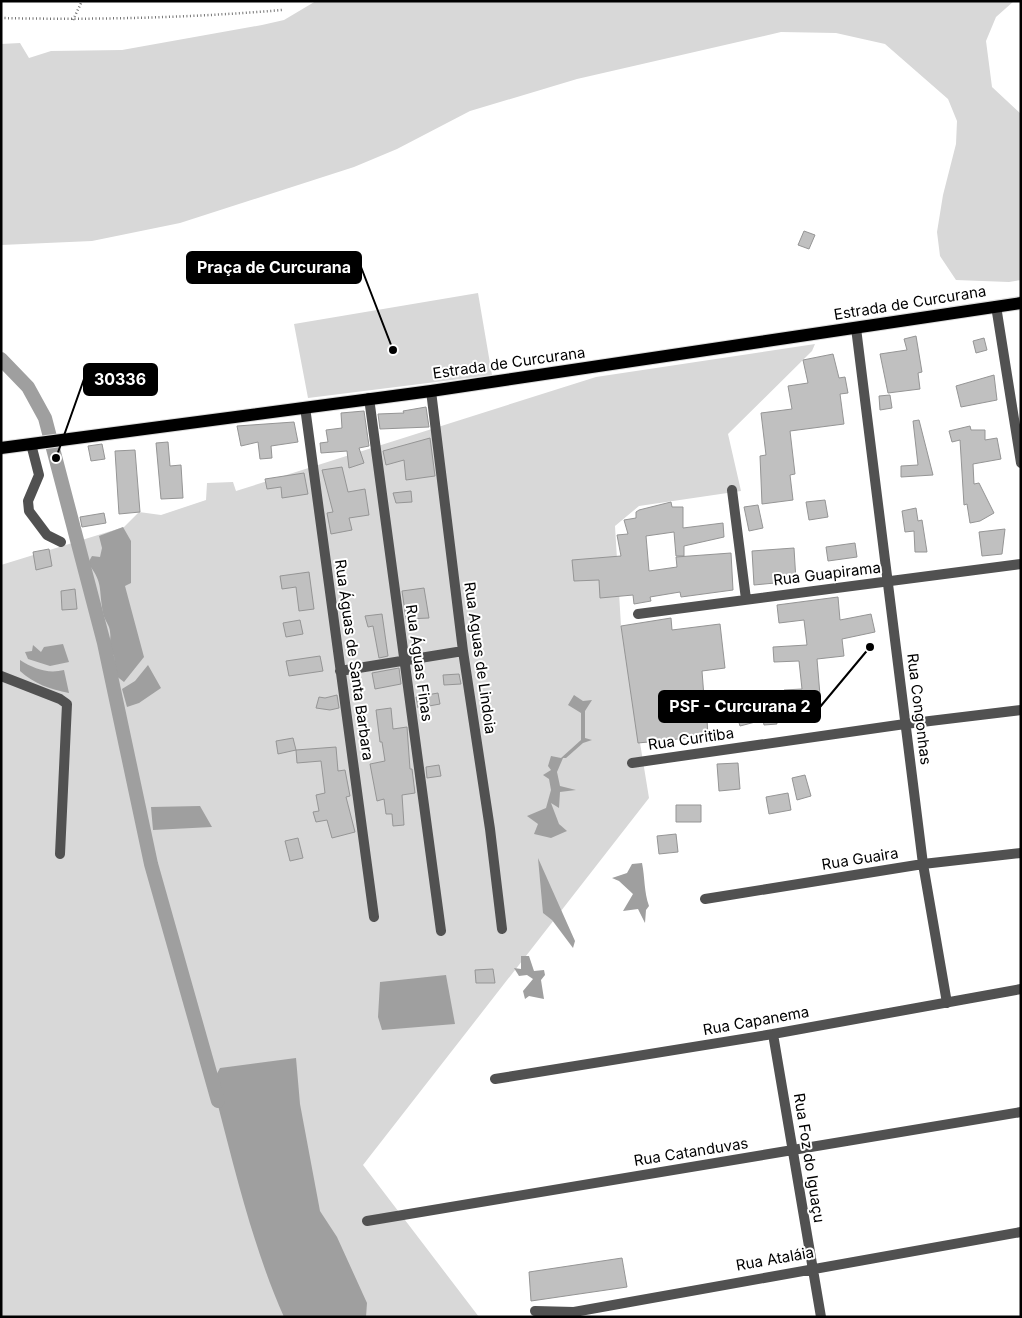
<svg xmlns="http://www.w3.org/2000/svg" width="1022" height="1318" font-family="Inter,sans-serif">
	<style>
		.green { fill: #d8d8d8 }
		.water { fill: #9f9f9f }
		.lines { fill: none; stroke-linecap: round; stroke-linejoin: round }
		.canal { stroke: #9f9f9f; stroke-width: 14 }
		.building { fill: #c0c0c0; stroke: #959595 }
		.primary-casing { stroke: #dbdbdb; stroke-width: 14 }
		.path { stroke: #737373; stroke-width: 2.5; stroke-dasharray: 1 2.5; stroke-linecap: butt }
		.minor { stroke: #515151; stroke-width: 10 }
		.primary { stroke: #000; stroke-width: 12 }
		.labels { text-anchor: middle; stroke-width: 4; stroke-linejoin: round; paint-order: stroke }
		.street-label { font-size: 15px; fill: #000; stroke: #fff }
		.leader { fill: none; stroke: #000; stroke-width: 2 }
		.callout-dot { fill: #000; stroke: #fff; stroke-width: 2 }
		.callout { fill: #000; stroke: #000; stroke-width: 2 }
		.callout-label { font-size: 16px; text-anchor: middle; font-weight: bold; fill: #fff }
	</style>
	<rect width="100%" height="100%" fill="#fff"/>
	<!-- green -->
	<path class="green" d="M316,1H1014L996,17L986,41L992,87L1021,114V280L1009,282L956,280L940,256L937,232L943,195L956,144L957,121L948,99L885,44L836,33L781,32L577,79L470,111L397,149L354,167L180,223L92,241L1,245V44L20,43L29,58L51,51L122,50L262,25L284,20Z
		M478,293L492,375L308,398L294,324Z
		M815,344L812,351L728,434L741,491L639,506L615,526L621,626L649,798L363,1165L479,1317H1V565L124,527L139,512L161,515L206,500L207,483L233,482L236,491L596,377Z"/>
	<!-- water -->
	<path class="water" d="M123,527L131,541V583L125,586L144,657L124,682L115,675L114,656L109,648C114,621 104,627 102,607C99,585 102,582 88,563L92,556L100,557L102,548L99,536Z
		M63,644L69,662L50,666L28,659L25,652L32,651L33,645L41,652L44,647Z
		M20,660C34,669 48,674 64,670L69,693C50,689 34,684 20,671Z
		M148,665L161,688L139,703L127,707L122,689L135,681Z
		M574,695L583,701L592,700L585,711V738L592,740L583,743L566,758H563L557,772L560,786L576,790L560,792L559,808L551,803L559,824L567,831L551,838L534,834L538,824L527,816L546,808L551,790L549,779L543,775L551,770L548,766L551,756L561,758L581,740V713L568,705Z
		M200,806L212,827L153,830L151,807Z
		M538,858L575,941L573,948L552,920L543,913Z
		M642,863C645,878 644,892 649,906L646,910L645,923L638,909L623,911L633,894L619,881L612,878L627,873L632,864Z
		M521,956H529L534,971L544,970L545,975L541,980L544,999L529,996L525,999L523,991L533,979L527,975L519,976L514,968L521,969Z
		M446,975L455,1024L382,1030L378,1017L380,982Z
		M296,1058L300,1104L320,1211L337,1237L367,1303L366,1317H284C251,1243 233,1161 212,1083L220,1068Z"/>
	<g class="lines">
		<!-- canal -->
		<path class="canal" d="M1,359L28,387L45,418L104,643L151,864L218,1101"/>
	</g>
	<!-- building -->
	<path class="building" d="M804,231L815,235L809,249L798,245Z
		M916,336L922,372L918,373L920,389L888,393L880,354L907,350L904,339Z
		M984,338L987,350L976,353L973,341Z
		M833,354L839,378L845,377L848,393L840,394L844,424L790,431L795,474L790,475L793,500L762,504L760,456L766,455L761,413L792,409L788,386L808,383L803,360Z
		M994,375L997,400L961,407L956,386Z
		M890,395L892,408L880,410L879,396Z
		M426,407L429,427L380,429L378,414L404,413L403,411Z
		M364,411L369,446L359,448L364,463L349,468L347,451L321,453L320,443L328,442L326,430L342,428L341,413Z
		M919,420L933,475L901,477V466L918,465L913,421Z
		M294,422L298,442L271,446L272,458L260,459L258,442L241,446L237,426Z
		M970,426L971,430H985V440L997,438L1001,459L973,464L974,484L979,483L994,513L980,521L970,523L967,504L964,505L960,440L952,442L949,431Z
		M430,438L435,476L406,480L404,460L386,465L383,451Z
		M168,442L170,466L181,465L183,498L161,499L156,443Z
		M102,444L105,459L91,461L88,446Z
		M135,450L140,512L119,514L115,451Z
		M342,467L348,492L365,489L369,515L349,518L352,530L331,534L327,513L333,512L322,470Z
		M304,473L308,494L282,498L281,487L267,489L265,479Z
		M411,491L412,502L396,503L393,493Z
		M825,500L828,517L809,520L806,502Z
		M671,502L672,507H683V528L723,523L724,537L684,546V556H676L674,532L646,536L649,571L677,567L676,557L731,553L733,590L681,597L680,592L650,597L651,601L634,604L633,595L600,598L599,580L574,581L572,560L621,556L617,535L628,534L624,520L636,518V512L639,510Z
		M758,505L763,528L749,531L744,507Z
		M916,508L918,521L922,520L927,552H915L914,531L905,532L902,511Z
		M104,513L106,523L82,527L80,517Z
		M1005,529L1002,554L982,556L979,532Z
		M855,543L857,557L828,561L826,547Z
		M794,548L796,581L754,585L752,551Z
		M49,549L52,566L36,570L33,552Z
		M309,572L314,609L299,611L296,587L282,589L280,576Z
		M424,588L429,618L406,619L402,591Z
		M75,589L77,609L62,610L61,591Z
		M838,597L840,620L871,614L875,632L842,639L844,656L817,659L821,707L784,709V690L802,689L799,661L774,662L773,647L807,645L804,620L779,623L777,605Z
		M382,614L388,656L379,658L373,626L368,627L365,616Z
		M671,618L672,630L720,624L725,668L702,671L704,697L729,693L730,703L752,697L754,706L773,703L777,724L764,725L763,720L740,726L737,716L707,720L708,736L638,743L621,626Z
		M300,620L303,634L286,637L283,623Z
		M320,656L323,671L289,676L286,661Z
		M399,668L401,684L375,689L372,673Z
		M459,674L461,684L444,685L443,675Z
		M438,693L440,704L418,708L416,697Z
		M337,695L339,708L330,710L316,708L319,697L325,698Z
		M391,708L393,729L407,727L410,769H412L415,793L402,795L404,825L393,826L392,814H386L384,799L377,801L370,764L385,761L382,742H380L376,710Z
		M293,738L296,750L278,754L276,741Z
		M336,747L338,771L345,770L350,796L346,797L355,832L332,838L327,820L316,822L313,812L319,811L316,795L325,793L321,761L297,763L296,750Z
		M738,763L740,789L719,791L717,764Z
		M439,765L441,776L427,778L426,767Z
		M805,775L811,796L797,800L792,778Z
		M788,793L791,810L769,814L766,797Z
		M676,805H701V822H676Z
		M676,834L678,852L659,854L657,836Z
		M298,838L303,858L290,861L285,841Z
		M493,969L495,983H476L475,970Z
		M622,1258L627,1287L531,1301L529,1272Z"/>
	<g class="lines">
		<defs>
			<path id="primary" d="M1,448L431,391L1021,303"/>
		</defs>
		<!-- primary casing -->
		<use href="#primary" class="primary-casing"/>
		<!-- path -->
		<path class="path" d="M1,18C95,20 188,18 282,10
			M73,20L82,1"/>
		<!-- minor -->
		<path class="minor" d="M996,306L1021,463
			M856,328L923,864L947,1003
			M431,391L463,651L490,829L502,929
			M369,398L441,931
			M305,407L374,917
			M31,444L39,475L28,501L29,511L47,535L61,542
			M732,490L746,599
			M638,614L1021,564
			M340,671L463,651
			M1,676L60,699L67,704L60,854
			M632,763L905,724L1021,710
			M705,899L923,864L1021,853
			M773,1034L821,1317
			M495,1079L773,1034L1021,989
			M367,1221L1021,1112
			M535,1311L574,1312L1021,1232"/>
		<!-- primary -->
		<use href="#primary" class="primary"/>
	</g>
	<g class="labels">
		<!-- street labels -->
		<g class="street-label">
			<text transform="translate(910 303) rotate(-9)" y="5">Estrada de Curcurana</text>
			<text transform="translate(509 363) rotate(-8)" y="5">Estrada de Curcurana</text>
			<text transform="translate(827 574) rotate(-7)" y="5">Rua Guapirama</text>
			<text transform="translate(480 658) rotate(82)" y="5">Rua Aguas de Lindoia</text>
			<text transform="translate(354 660) rotate(82)" y="5">Rua Águas de Santa Barbara</text>
			<text transform="translate(419 663) rotate(82)" y="5">Rua Águas Finas</text>
			<text transform="translate(919 709) rotate(83)" y="5">Rua Congonhas</text>
			<text transform="translate(691 739) rotate(-8)" y="5">Rua Curitiba</text>
			<text transform="translate(860 859) rotate(-9)" y="5">Rua Guaira</text>
			<text transform="translate(756 1021) rotate(-10)" y="5">Rua Capanema</text>
			<text transform="translate(691 1152) rotate(-9)" y="5">Rua Catanduvas</text>
			<text transform="translate(809 1158) rotate(81)" y="5">Rua Foz do Iguaçu</text>
			<text transform="translate(775 1259) rotate(-10)" y="5">Rua Ataláia</text>
		</g>
	</g>
	<!-- callouts -->
	<path class="leader" d="M393 350L361 267M56 458L84 379M870 647L820 707"/>
	<g class="callout-dot">
		<circle cx="393" cy="350" r="5"/>
		<circle cx="56" cy="458" r="5"/>
		<circle cx="870" cy="647" r="5"/>
	</g>
	<g class="callout">
		<rect x="187" y="252" width="174" height="31" rx="5"/>
		<rect x="84" y="364" width="73" height="31" rx="5"/>
		<rect x="659" y="691" width="161" height="31" rx="5"/>
	</g>
	<g class="callout-label">
		<text x="274" y="273">Praça de Curcurana</text>
		<text x="120" y="385">30336</text>
		<text x="740" y="712">PSF - Curcurana 2</text>
	</g>
	<!-- border -->
	<rect width="1022" height="1318" fill="none" stroke="#000000" stroke-width="5"/>
</svg>
